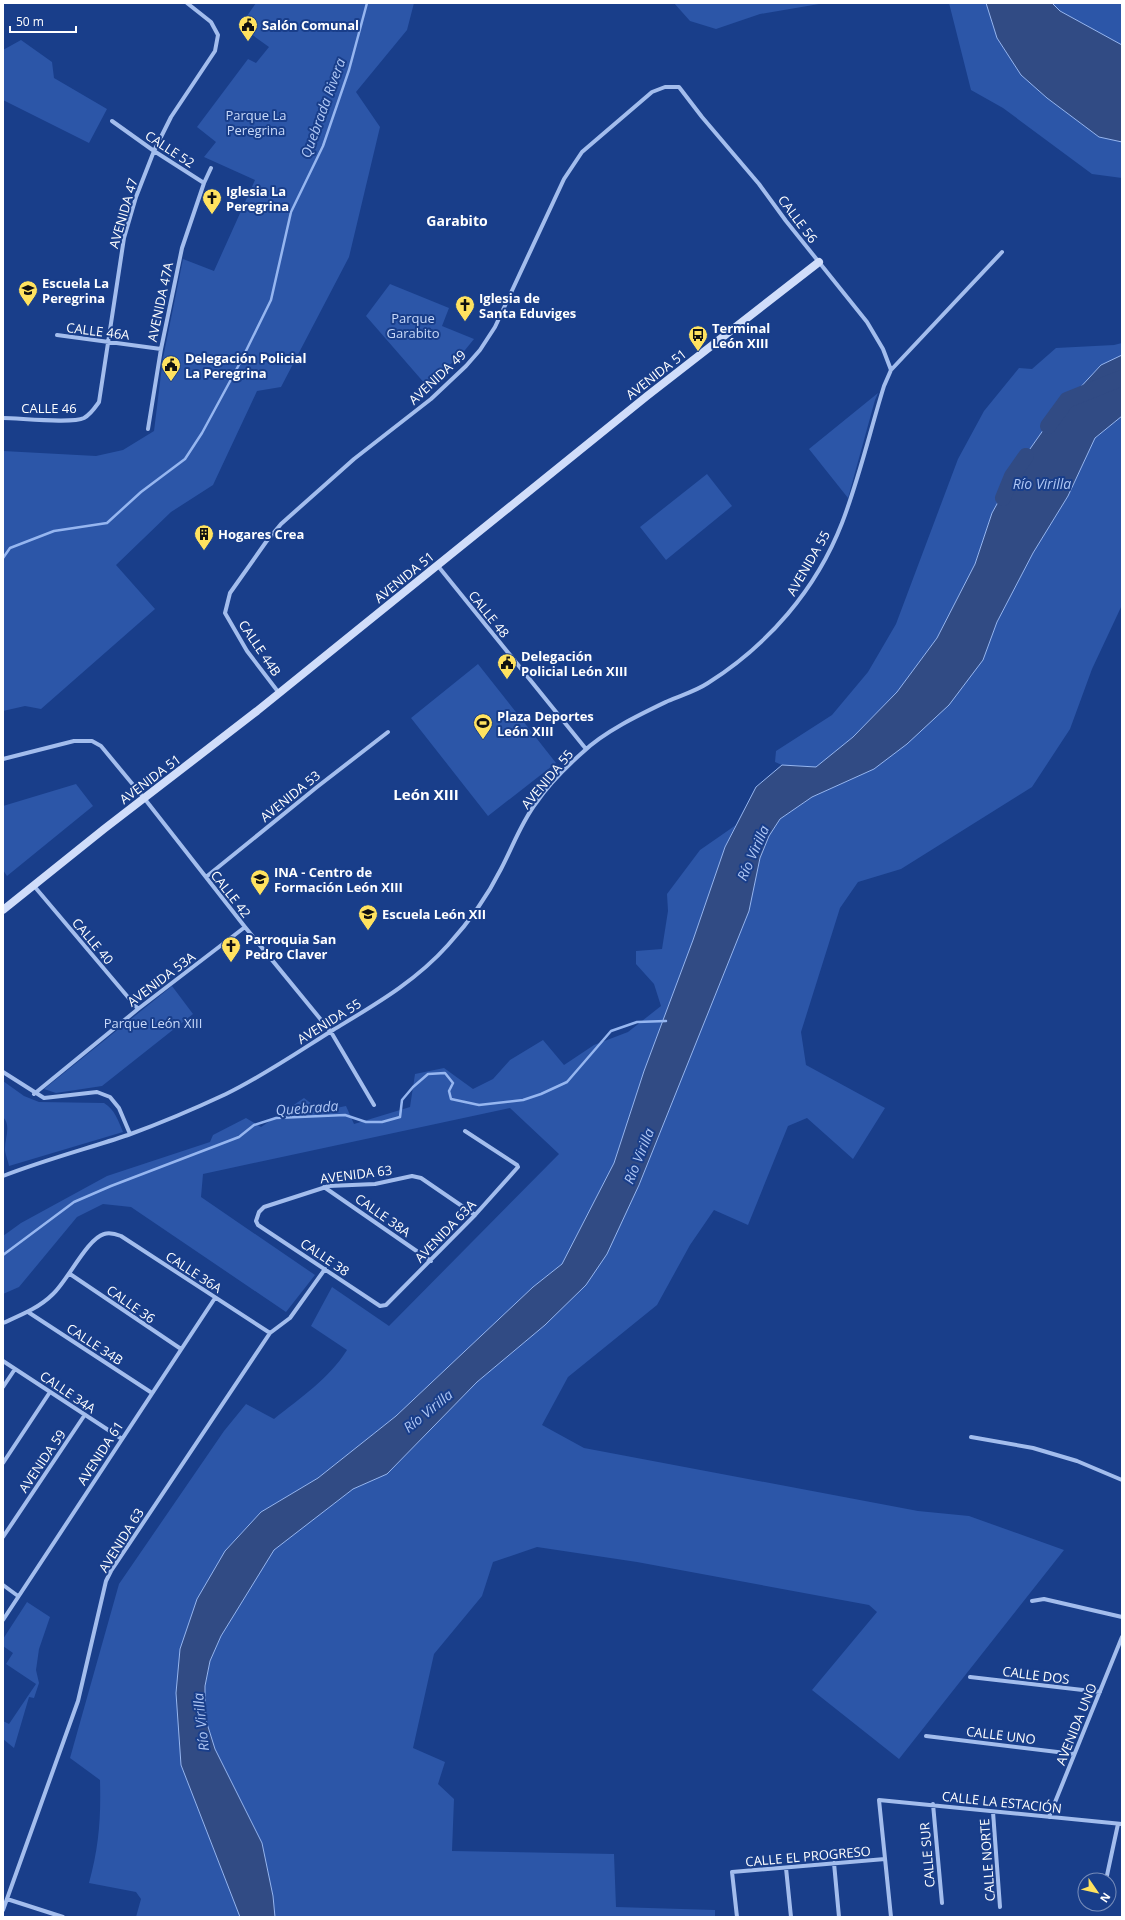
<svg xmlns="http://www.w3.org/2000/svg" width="1125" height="1920" font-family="'Open Sans',sans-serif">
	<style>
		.green { fill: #2c56a8 }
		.water { fill: #314b84; stroke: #96b6f0 }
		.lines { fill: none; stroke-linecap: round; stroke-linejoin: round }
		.stream { stroke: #96b6f0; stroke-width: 2.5 }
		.river { stroke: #314b84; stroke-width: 16 }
		.street { stroke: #a3bded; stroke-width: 4 }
		.secondary { stroke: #d0ddfa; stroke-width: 8 }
		.labels { text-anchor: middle; stroke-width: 4; stroke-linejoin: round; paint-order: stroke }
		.poi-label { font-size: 13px; font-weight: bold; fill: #fff; stroke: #193e8a; text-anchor: start }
		.park-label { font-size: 13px; fill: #c9dafa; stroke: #193e8a }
		.street-label { font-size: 13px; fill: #fff; stroke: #193e8a }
		.water-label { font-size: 14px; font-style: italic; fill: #afc7f5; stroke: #193e8a }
		.neighbourhood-label { font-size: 14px; font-weight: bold; fill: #fff; stroke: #193e8a }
		.quarter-label { font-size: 15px; font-weight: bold; fill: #fff; stroke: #193e8a }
	</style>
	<rect width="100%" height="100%" fill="#193e8a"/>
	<!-- green -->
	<path class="green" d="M256,3H414L407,30L356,92L380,127L349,257L281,387L257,391L213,485L171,512L116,565L155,609L41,709L25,706L3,711V451L96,456L123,450L154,431L163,358L183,259L214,271L255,180L204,157L216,142L197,127L248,59L256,63L269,47L240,26Z
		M674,3H825L760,14L716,29L690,21Z
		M949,3H986L997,38L1021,75L1047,98L1099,137L1122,142V178L1092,174L1003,108L971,90Z
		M1052,3H1122V45L1060,11Z
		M21,40L52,62L54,78L107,109L89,143L3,100V50Z
		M390,284L449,308L442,326L474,339L461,355L426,385L366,316Z
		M1122,343V355L1101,365L1051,419L1018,466L992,513L975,564L937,638L897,692L853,737L816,768L782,765L775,762L776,751L832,715L868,672L896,624L958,459L984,411L1019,368L1032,369L1056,348L1114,345Z
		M878,393L875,400L848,498L809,449Z
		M1122,416V605L1092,669L1070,729L1032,787L901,869L858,882L840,908L801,1032L806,1065L885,1108L853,1159L807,1118L788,1126L748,1225L714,1210L690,1245L657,1305L568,1377L542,1425L584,1448L918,1511L969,1516L1064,1550L899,1759L812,1690L877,1612L869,1605L637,1562L537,1547L493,1562L482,1596L434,1654L413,1748L445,1762L438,1784L454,1799L452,1851L614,1854L616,1907L715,1910V1917H275L273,1896L262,1843L215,1749L205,1717V1686L210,1661L221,1636L273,1550L353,1489L387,1474L477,1382L545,1325L639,1185L749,911L760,858L769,836L780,819L812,797L874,769L983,660L997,622L1033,553L1068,496L1095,438Z
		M707,474L732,506L666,560L640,527Z
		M478,664L556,763L488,816L411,718Z
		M76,784L93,806L7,876L3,870V806Z
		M736,825L725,847L693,940L644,1071L614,1163L562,1264L533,1287L396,1416L318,1478L261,1512L225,1551L181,1765L240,1917H136L141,1899L136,1892L89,1883C99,1846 101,1819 100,1780L70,1758L119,1584L224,1431L246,1404L274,1419C300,1398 329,1379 347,1350L311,1326L332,1287L389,1326L559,1154L510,1108L203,1174L201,1197L315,1275L286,1312L131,1207L103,1204L77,1217L19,1287L3,1294V1236L21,1223L107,1176L210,1142L213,1135L246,1118L261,1127L304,1098L321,1111L346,1106L354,1124L410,1107L415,1074L444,1068L473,1089L493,1079L510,1060L543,1040L564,1065L594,1045L628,1032L661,1006L654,984L636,964V951L662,949L668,911L667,894L700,850Z
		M172,986L193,1014L102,1086L56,1093L44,1089Z
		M3,1081L24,1096L39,1102L104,1103C115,1110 118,1120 123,1132L9,1166C8,1161 6,1156 5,1151C4,1140 12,1126 3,1117Z
		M27,1602L50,1617L39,1649L36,1670L39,1683L34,1698L29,1697L14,1748L3,1739V1721L9,1724L36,1684L6,1664L13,1653L3,1646V1639Z"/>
	<!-- water -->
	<path class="water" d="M986,3H1052L1060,11L1122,45V142L1099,137L1047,98L1021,75L997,38Z
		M1122,355V416L1095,438L1068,496L1033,553L997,622L983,660L949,705L907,744L874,769L812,797L780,819L769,836L760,858L749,911L639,1185L607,1254L586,1285L545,1325L477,1382L387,1474L353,1489L274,1550L221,1636L210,1661L205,1686V1717L215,1749L262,1843L273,1896L275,1917H240L181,1765L176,1693L180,1649L197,1599L225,1551L261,1512L318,1478L396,1416L533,1287L562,1264L614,1163L644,1071L693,940L725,847L756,787L782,765L816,767L853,737L897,692L937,638L975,564L992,513L1018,466L1051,419L1101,365Z"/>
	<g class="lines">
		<!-- stream -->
		<path class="stream" d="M3,558L10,548L54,531L107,523L141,492L185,459L202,433L241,361L271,300L291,212L323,146L349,70L367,3
			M3,1255L74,1202L111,1186L239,1137L254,1125L276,1118L345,1115L366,1122H382L400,1117L402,1100L413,1087L428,1074L445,1073L453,1083L449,1091L451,1099L479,1105L523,1100L541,1094L567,1082L611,1031L637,1022L666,1021"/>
		<!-- river -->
		<path class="river" d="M1048,426L1067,400L1122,378
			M1003,498L1012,476L1026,456"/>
		<!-- street -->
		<path class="street" d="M112,121L154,151L204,183L211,168
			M57,335L161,349
			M3,418C19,418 72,424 84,418C91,414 94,409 99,402L124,238L136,197L154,151L171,117L215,51L218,35L211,22L187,3
			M148,429L161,349L182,248L204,183
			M438,566L586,749
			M279,693L247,651L225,613L230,593L266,542L281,524L354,459L431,399L466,366L480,350L495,327L564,179L582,152L652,92L665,87H679L702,117L759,184L786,221L867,322L883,349L891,370
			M3,759L74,741H92L101,746L144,798L245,927L331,1032L374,1105
			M206,877L317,787L388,732
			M34,886L138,1009
			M3,1072L44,1098L97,1092L110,1097L119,1108L130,1134
			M34,1094L138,1009L245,927
			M465,1131L517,1165L518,1167L475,1215L386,1305L380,1306L258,1225L256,1221L259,1212L264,1207L329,1186L375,1184L412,1176L421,1178L475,1215
			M3,1176C44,1160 86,1149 128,1135C161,1123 194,1109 226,1094C263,1076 298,1052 333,1030C374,1005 415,982 448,945C469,922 487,897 501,869C513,846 521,823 536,803C549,784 566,767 583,752C605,731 641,714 668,701C682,695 696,691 708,683C768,645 816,590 842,523C859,479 870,431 884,386L891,370L1002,252
			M324,1187L431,1261
			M70,1274L181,1349
			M28,1312L152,1393
			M3,1323C21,1315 39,1308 53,1294C68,1280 87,1239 104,1234C110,1232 116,1234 121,1236L270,1333
			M3,1361L122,1439
			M3,1387L15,1369
			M971,1437L1033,1448L1077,1461L1122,1480
			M3,1463L50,1392
			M3,1537L84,1416
			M3,1585L18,1596
			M1032,1601L1044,1599L1122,1617
			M3,1620L215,1298
			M970,1677L1100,1692
			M926,1736L1074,1754
			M933,1804L942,1903
			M993,1812L1000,1907
			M1049,1817L1122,1637
			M834,1863L839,1917
			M786,1868L791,1917
			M1106,1880L1118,1824
			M7,1899L63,1917
			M3,1910L78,1701L106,1581L111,1571L270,1333L290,1318L325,1269
			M737,1917L732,1872L885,1859
			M891,1917L879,1800L1122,1824"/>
		<!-- secondary -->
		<path class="secondary" d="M3,910L104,829L257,711L647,396L819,262"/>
	</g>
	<!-- icons -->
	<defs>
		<symbol id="civic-pin" viewBox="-11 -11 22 30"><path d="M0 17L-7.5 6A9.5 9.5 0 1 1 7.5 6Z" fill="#ffe25f" stroke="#193e8a"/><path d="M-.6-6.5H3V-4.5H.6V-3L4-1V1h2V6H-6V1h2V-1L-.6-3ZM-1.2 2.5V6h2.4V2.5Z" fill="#111"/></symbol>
		<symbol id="church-pin" viewBox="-11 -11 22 30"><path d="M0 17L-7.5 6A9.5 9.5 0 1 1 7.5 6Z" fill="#ffe25f" stroke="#193e8a"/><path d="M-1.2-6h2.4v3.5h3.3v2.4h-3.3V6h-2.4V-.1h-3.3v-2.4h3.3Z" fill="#111"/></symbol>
		<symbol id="school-pin" viewBox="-11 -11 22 30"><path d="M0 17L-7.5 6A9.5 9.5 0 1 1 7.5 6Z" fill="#ffe25f" stroke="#193e8a"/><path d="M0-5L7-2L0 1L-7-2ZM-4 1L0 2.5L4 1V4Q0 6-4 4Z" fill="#111"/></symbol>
		<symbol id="bus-pin" viewBox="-11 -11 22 30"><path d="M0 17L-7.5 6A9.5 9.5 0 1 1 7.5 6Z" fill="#ffe25f" stroke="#193e8a"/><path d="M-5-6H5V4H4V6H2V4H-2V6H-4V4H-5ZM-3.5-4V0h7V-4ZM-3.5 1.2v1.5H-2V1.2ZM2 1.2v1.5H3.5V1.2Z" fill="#111"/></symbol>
		<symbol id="building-pin" viewBox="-11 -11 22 30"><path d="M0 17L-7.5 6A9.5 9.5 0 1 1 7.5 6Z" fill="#ffe25f" stroke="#193e8a"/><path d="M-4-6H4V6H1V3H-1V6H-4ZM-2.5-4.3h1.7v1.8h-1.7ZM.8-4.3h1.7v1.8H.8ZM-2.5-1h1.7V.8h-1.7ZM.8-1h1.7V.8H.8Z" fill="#111"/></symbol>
		<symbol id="stadium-pin" viewBox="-11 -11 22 30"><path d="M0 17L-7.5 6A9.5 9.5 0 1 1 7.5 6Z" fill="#ffe25f" stroke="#193e8a"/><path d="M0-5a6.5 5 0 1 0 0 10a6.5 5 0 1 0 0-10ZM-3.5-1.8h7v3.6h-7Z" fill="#111"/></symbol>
		<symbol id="university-pin" viewBox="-11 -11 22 30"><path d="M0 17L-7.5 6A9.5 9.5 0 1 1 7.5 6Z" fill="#ffe25f" stroke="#193e8a"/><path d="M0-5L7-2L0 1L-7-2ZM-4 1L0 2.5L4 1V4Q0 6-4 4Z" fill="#111"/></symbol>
	</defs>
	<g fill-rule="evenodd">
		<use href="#civic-pin" x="237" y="14" width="22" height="30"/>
		<use href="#church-pin" x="201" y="187" width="22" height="30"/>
		<use href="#school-pin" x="17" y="279" width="22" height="30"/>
		<use href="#church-pin" x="454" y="294" width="22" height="30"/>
		<use href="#bus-pin" x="687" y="324" width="22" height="30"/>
		<use href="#civic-pin" x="160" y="354" width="22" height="30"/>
		<use href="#building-pin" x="193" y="523" width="22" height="30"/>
		<use href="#civic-pin" x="496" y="652" width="22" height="30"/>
		<use href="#stadium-pin" x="472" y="712" width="22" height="30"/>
		<use href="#university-pin" x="249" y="868" width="22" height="30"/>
		<use href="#school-pin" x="357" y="903" width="22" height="30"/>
		<use href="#church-pin" x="220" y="935" width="22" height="30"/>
	</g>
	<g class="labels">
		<!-- poi labels -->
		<g class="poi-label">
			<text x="262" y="30">Salón Comunal</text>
			<text x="226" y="196">Iglesia La<tspan x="226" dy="15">Peregrina</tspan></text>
			<text x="42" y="288">Escuela La<tspan x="42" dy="15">Peregrina</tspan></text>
			<text x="479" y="303">Iglesia de<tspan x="479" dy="15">Santa Eduviges</tspan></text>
			<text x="712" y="333">Terminal<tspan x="712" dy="15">León XIII</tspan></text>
			<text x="185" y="363">Delegación Policial<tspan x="185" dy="15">La Peregrina</tspan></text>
			<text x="218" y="539">Hogares Crea</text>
			<text x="521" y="661">Delegación<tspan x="521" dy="15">Policial León XIII</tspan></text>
			<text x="497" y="721">Plaza Deportes<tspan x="497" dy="15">León XIII</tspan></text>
			<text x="274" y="877">INA - Centro de<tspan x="274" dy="15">Formación León XIII</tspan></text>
			<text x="382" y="919">Escuela León XII</text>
			<text x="245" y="944">Parroquia San<tspan x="245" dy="15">Pedro Claver</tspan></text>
		</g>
		<!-- park labels -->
		<g class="park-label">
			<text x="256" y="120">Parque La<tspan x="256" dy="15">Peregrina</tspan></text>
			<text x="413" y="323">Parque<tspan x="413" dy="15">Garabito</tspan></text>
			<text x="153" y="1028">Parque León XIII</text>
		</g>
		<!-- street labels -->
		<g class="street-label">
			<text transform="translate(170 149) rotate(33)" y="5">CALLE 52</text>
			<text transform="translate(123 213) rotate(-74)" y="5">AVENIDA 47</text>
			<text transform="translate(798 219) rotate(53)" y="5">CALLE 56</text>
			<text transform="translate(160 302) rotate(-78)" y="5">AVENIDA 47A</text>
			<text transform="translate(98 331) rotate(7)" y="5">CALLE 46A</text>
			<text transform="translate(656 374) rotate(-38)" y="5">AVENIDA 51</text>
			<text transform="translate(437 377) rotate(-43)" y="5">AVENIDA 49</text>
			<text x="49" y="413">CALLE 46</text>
			<text transform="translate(808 563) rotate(-60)" y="5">AVENIDA 55</text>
			<text transform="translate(404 577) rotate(-39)" y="5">AVENIDA 51</text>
			<text transform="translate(489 614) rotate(51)" y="5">CALLE 48</text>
			<text transform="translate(260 648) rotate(56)" y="5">CALLE 44B</text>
			<text transform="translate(150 779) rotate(-37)" y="5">AVENIDA 51</text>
			<text transform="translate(547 779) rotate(-50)" y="5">AVENIDA 55</text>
			<text transform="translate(290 796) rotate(-39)" y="5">AVENIDA 53</text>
			<text transform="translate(231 894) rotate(52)" y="5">CALLE 42</text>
			<text transform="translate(93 941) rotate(50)" y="5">CALLE 40</text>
			<text transform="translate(161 979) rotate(-37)" y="5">AVENIDA 53A</text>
			<text transform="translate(329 1021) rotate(-32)" y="5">AVENIDA 55</text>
			<text transform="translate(356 1174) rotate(-7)" y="5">AVENIDA 63</text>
			<text transform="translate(383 1215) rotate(35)" y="5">CALLE 38A</text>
			<text transform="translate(445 1231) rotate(-46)" y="5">AVENIDA 63A</text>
			<text transform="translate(325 1257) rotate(34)" y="5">CALLE 38</text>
			<text transform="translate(194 1272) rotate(33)" y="5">CALLE 36A</text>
			<text transform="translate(131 1304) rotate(35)" y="5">CALLE 36</text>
			<text transform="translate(95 1344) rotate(33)" y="5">CALLE 34B</text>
			<text transform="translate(68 1392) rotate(34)" y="5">CALLE 34A</text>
			<text transform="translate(100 1453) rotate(-57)" y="5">AVENIDA 61</text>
			<text transform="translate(42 1461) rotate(-56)" y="5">AVENIDA 59</text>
			<text transform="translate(121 1540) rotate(-58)" y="5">AVENIDA 63</text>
			<text transform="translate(1036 1675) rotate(7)" y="5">CALLE DOS</text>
			<text transform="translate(1076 1724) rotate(-68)" y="5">AVENIDA UNO</text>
			<text transform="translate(1001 1735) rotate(7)" y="5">CALLE UNO</text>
			<text transform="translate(1002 1802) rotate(6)" y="5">CALLE LA ESTACIÓN</text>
			<text transform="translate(927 1855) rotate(-95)" y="5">CALLE SUR</text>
			<text transform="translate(808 1856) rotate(-5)" y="5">CALLE EL PROGRESO</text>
			<text transform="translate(987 1860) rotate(-94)" y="5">CALLE NORTE</text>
		</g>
		<!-- water labels -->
		<g class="water-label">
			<text transform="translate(323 108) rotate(-70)" y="5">Quebrada Rivera</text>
			<text x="1042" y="489">Río Virilla</text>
			<text transform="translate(753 853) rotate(-66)" y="5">Río Virilla</text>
			<text transform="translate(307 1108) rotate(-4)" y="5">Quebrada</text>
			<text transform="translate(639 1156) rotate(-68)" y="5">Río Virilla</text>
			<text transform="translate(428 1411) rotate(-39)" y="5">Río Virilla</text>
			<text transform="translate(201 1722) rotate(-96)" y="5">Río Virilla</text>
		</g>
		<!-- neighbourhood labels -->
		<g class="neighbourhood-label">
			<text x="457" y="226">Garabito</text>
		</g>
		<!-- quarter labels -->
		<g class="quarter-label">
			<text x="426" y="800">León XIII</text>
		</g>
	</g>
	<!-- border -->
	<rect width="1125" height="1920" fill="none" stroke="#ffffff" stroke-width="8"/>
	<!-- north arrow -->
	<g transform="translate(1097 1892) rotate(124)"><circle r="19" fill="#193e8a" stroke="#758bb9"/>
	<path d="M0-3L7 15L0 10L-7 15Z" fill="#ffe25f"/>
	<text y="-6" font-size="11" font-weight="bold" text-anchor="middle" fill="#ffffff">N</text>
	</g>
	<!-- scale -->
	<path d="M10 26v6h66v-6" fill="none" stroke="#ffffff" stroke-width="2"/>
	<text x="16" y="26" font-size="12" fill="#ffffff" stroke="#193e8a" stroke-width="3" paint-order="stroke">50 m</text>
</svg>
